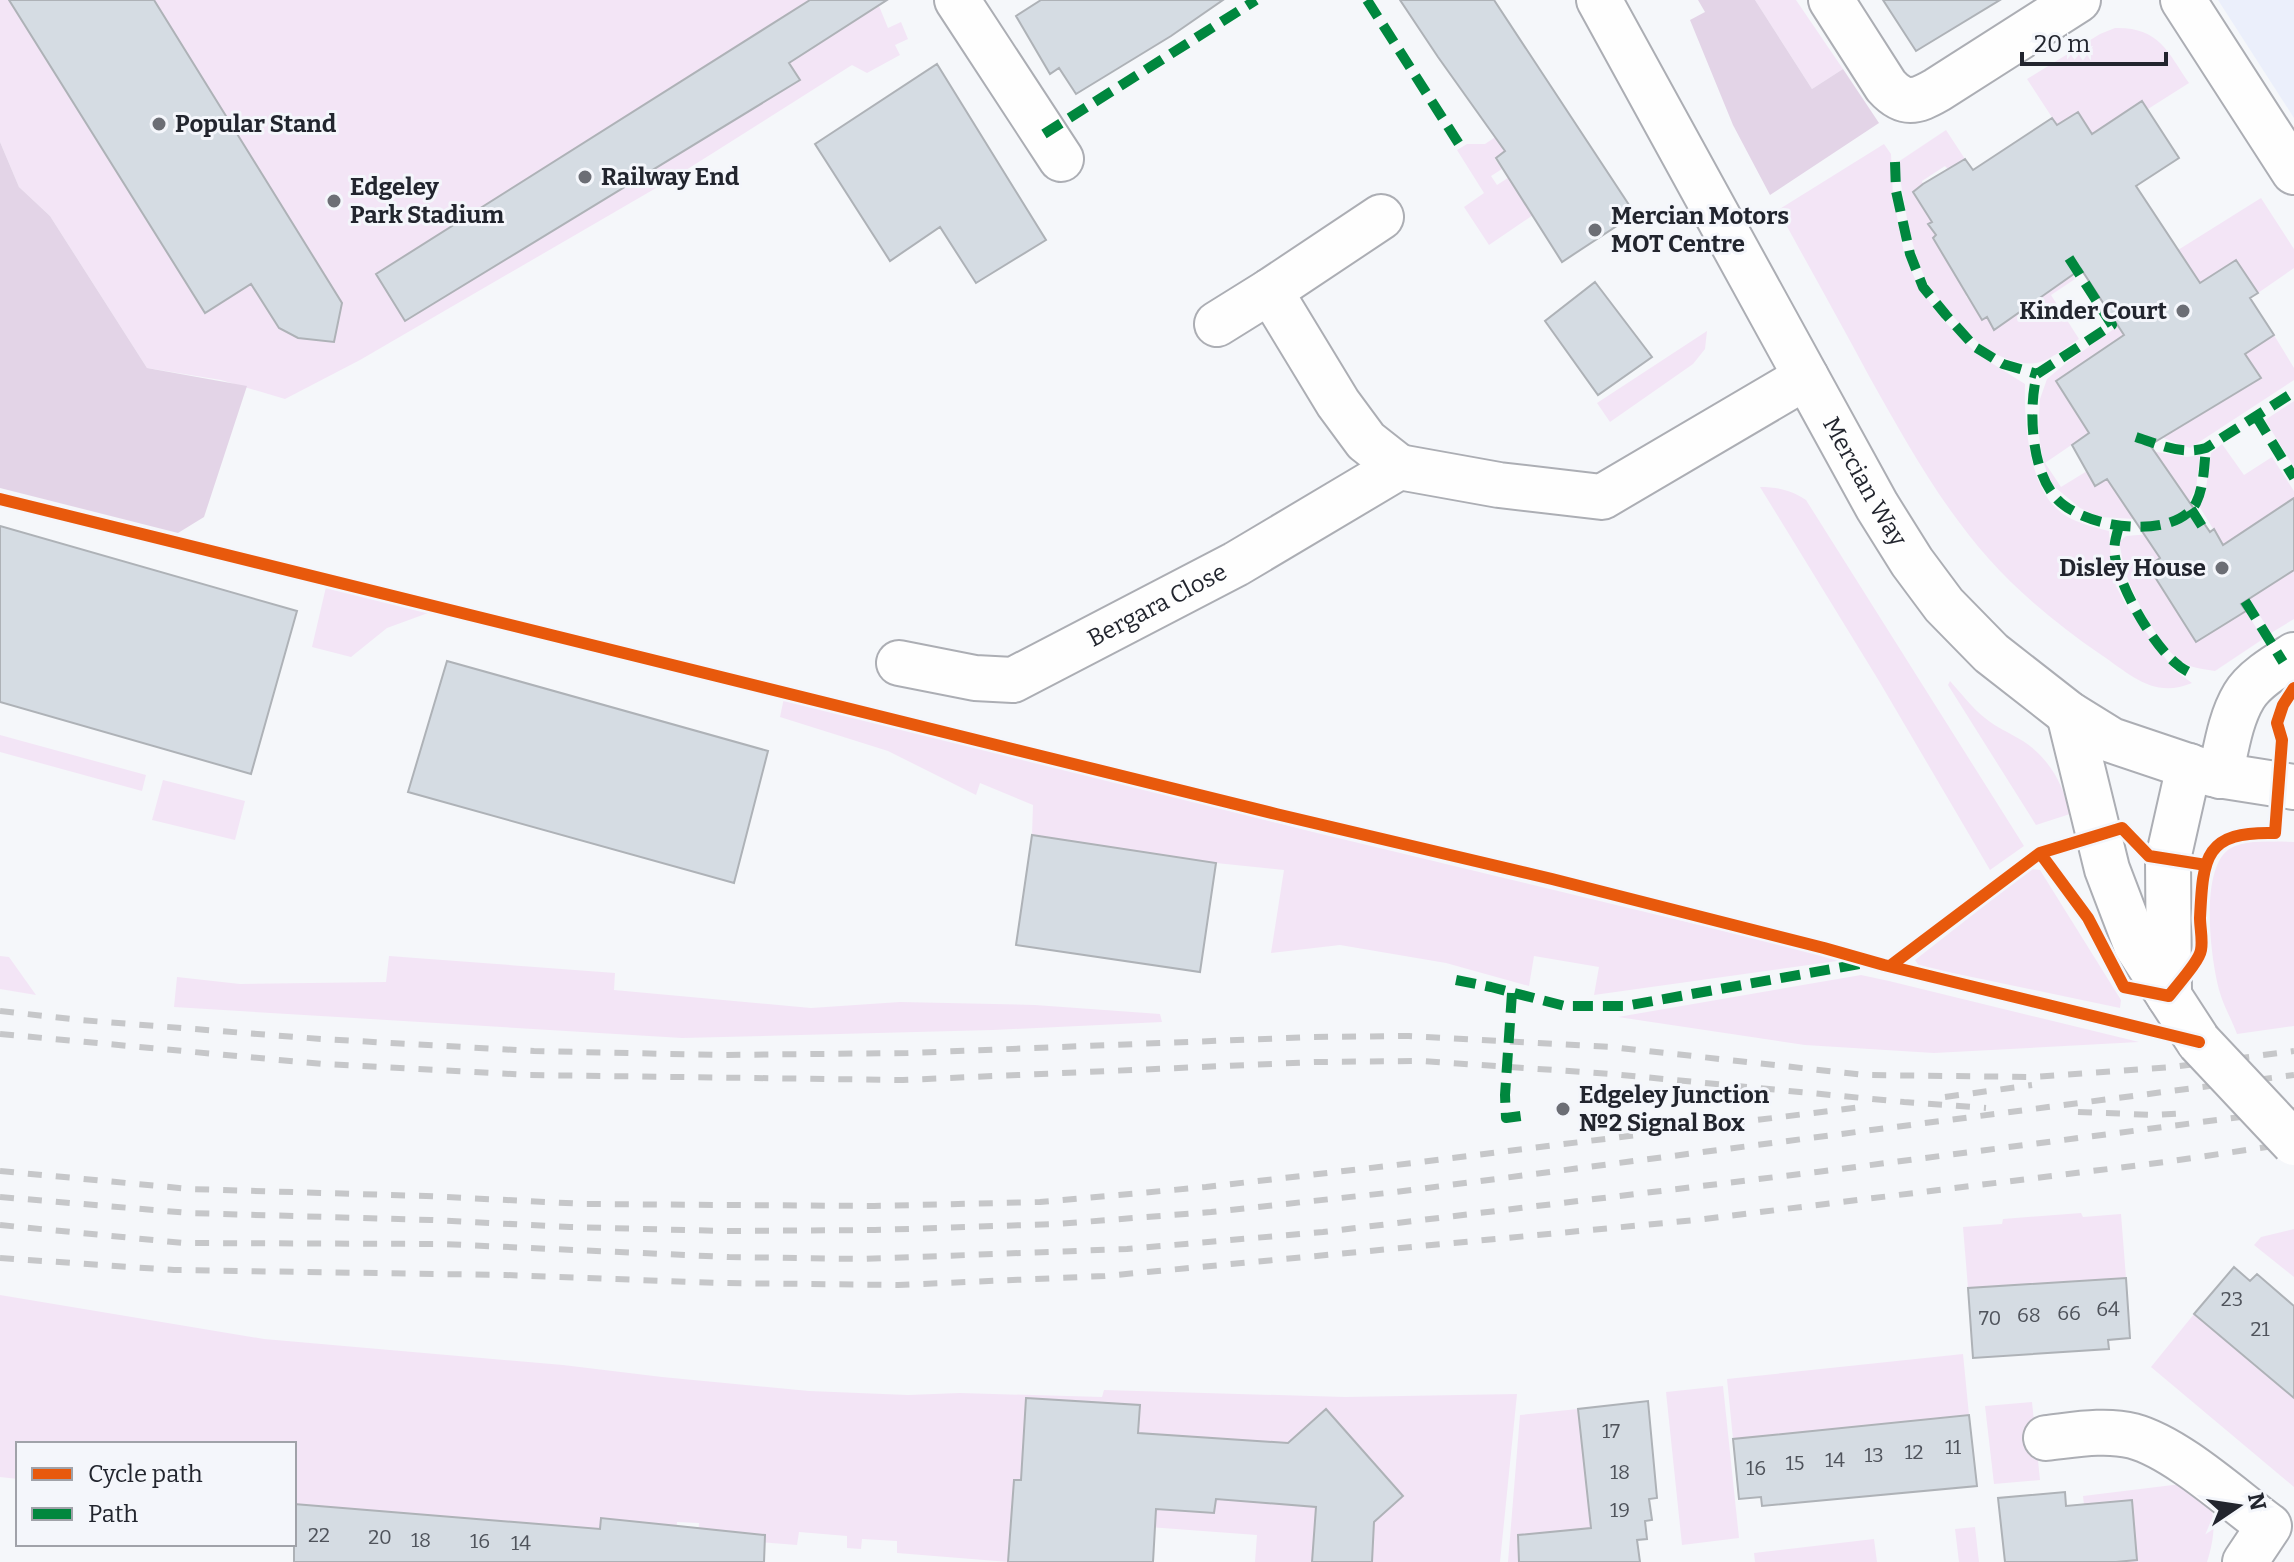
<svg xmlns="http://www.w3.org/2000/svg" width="2294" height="1562" font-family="Bitter,serif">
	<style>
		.built { fill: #ebeffb }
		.green { fill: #f3e5f6 }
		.forest { fill: #e3d4e7 }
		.building { fill: #d5dce3; stroke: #aeb2b7; stroke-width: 2 }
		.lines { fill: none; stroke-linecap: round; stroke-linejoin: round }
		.minor-casing { stroke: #acaeb4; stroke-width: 48 }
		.secondary-casing { stroke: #acaeb4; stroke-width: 48 }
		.minor { stroke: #fefefe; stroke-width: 44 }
		.secondary { stroke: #fefefe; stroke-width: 44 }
		.rail { stroke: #c6c7c9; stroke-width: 6; stroke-dasharray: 14 14; stroke-linecap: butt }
		.minor-bridge-casing { stroke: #acaeb4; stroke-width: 48; stroke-linecap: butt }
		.minor-bridge { stroke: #fefefe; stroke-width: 44 }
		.quiet { stroke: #00873e; stroke-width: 10; stroke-dasharray: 20 10; stroke-linecap: butt }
		.cycleway-casing { stroke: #f4f6fb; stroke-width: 17 }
		.cycleway { stroke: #e8590c; stroke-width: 12 }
		.poi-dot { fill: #6c6e75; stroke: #f4f6fb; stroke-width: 3 }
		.labels { text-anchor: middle; stroke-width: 6; stroke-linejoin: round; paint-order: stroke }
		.number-label { font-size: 20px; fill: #4f535b }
		.poi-label { font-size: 24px; font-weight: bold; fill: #22252e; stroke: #f4f6fb; text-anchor: start }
		.street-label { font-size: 24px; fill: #22252e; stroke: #f4f6fb }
	</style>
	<rect width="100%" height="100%" fill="#f5f7fa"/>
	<!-- built -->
	<path class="built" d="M2218,0H2294V118Z"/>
	<!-- green -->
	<path class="green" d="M0,0H887L879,6L888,28L901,22L908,39L895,45L900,55L867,73L852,65L675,177L360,360L285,399L221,380L147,368L50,216L19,187L0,142Z
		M1755,0H1796L1843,69L1812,89Z
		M2115,28C2159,27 2167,51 2189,83L2148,109L2142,101L2092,134L2078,112L2057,125L2027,79L2100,34Z
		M1946,130L1965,159L1948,169L1945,166L1922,181L1923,185L1913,192L1932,222L1928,225L1936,235L1933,238L1971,291L1966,296L1983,319L1987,317L1994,329L2060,256L2075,279L2051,295L2079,339C2067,346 2050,361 2036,363C2020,366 1997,356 1984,347C1970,338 1935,296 1927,282C1910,248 1903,199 1898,162Z
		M1580,131L1584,136L1513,183L1533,215L1489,245L1464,207L1484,193L1457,150L1467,144H1485L1503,132L1513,146L1495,159L1502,169L1491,176L1497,185Z
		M1884,144L1891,154L1893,196L1904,253L1918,286L1942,319L1977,354L2025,384C2024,419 2028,477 2053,505C2067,521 2089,526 2109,531L2111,561L2116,586L2126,605L2174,670L2192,683C2154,699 2131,675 2100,654C2061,627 2021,595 1989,559C1940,504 1905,440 1869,376C1839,320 1808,265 1778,210Z
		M2261,198L2294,249V268L2258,293L2236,260L2200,283L2178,250Z
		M2118,326L2160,352L2056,381L2089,433L2045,463L2061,487L2087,471L2144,450L2187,457L2200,455L2196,488L2190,500L2183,508L2151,520L2100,517L2080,508L2051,484L2043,461L2038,430L2040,399L2047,379L2066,363Z
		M1707,331L1705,349L1693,364L1610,422L1597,403Z
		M2274,335L2294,368V380L2190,448L2145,431L2260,378L2245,354Z
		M2294,401V467L2265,420Z
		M2222,444L2244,475L2272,457L2294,491V498L2223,545L2199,506L2206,488L2211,453Z
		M1760,487C1778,487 1791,490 1806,500L2024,846L1990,870L1879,681Z
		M2150,534L2196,642L2246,611L2263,639L2215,671C2203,669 2189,668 2179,660C2158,644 2131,593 2124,567C2122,559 2121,550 2119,542L2126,536Z
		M2294,570V619L2271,633L2249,599Z
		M326,587L428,613L387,628L351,657L312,647Z
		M1950,681C1961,693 1972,708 1985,718C1997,728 2010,733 2023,741C2050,759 2063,784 2070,814L2036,825L1948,685Z
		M784,698L1313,832L1844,960L1594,995L1599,967L1534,956L1529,986L1446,963L1340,945L1271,953L1284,870L1216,863L1032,835L1033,805L980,783L976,795L888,751L780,717Z
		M0,735L146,775L142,791L0,752Z
		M163,780L245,801L235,840L152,820Z
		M2262,841L2294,842V1026L2237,1034C2232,1020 2224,1007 2220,993C2211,963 2198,866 2231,848C2240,843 2252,842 2262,841Z
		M2031,869L2040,870L2121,1000L2120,1008L1919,966L1915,960Z
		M0,956L9,957L36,995L0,989Z
		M389,956L615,973L614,990L811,1008L900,1002L1035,1005L1160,1014L1162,1022L993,1030L682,1038L174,1007L177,977L240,984L386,982Z
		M1861,975L1889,981L2139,1042L1934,1053L1805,1045L1618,1017Z
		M2081,1213L2083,1217L2121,1214L2126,1278L1968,1288L1963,1227L2002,1224L2003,1219Z
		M2294,1229V1277L2254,1245L2261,1237Z
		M0,1295L264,1339L563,1365L662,1377L809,1391L908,1395L960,1393L1102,1397L1104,1390L1345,1397L1517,1394L1500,1562H1255L1257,1535L1135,1526L1062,1562H1009L897,1553V1541L862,1539L861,1549L847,1548V1536L799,1532L797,1545L698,1537L699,1523L677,1522L676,1535L602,1518L600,1529L300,1505L294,1504V1444H18V1479L0,1477Z
		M2194,1314L2294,1397V1487L2151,1367Z
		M1963,1354L1969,1415L1733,1439L1727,1379Z
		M1723,1386L1739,1538L1682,1545L1666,1392Z
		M2032,1402L2040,1480L1994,1484L1985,1406Z
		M1578,1409L1591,1528L1576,1529L1559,1562H1508L1520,1415Z
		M2173,1485C2179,1485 2187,1485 2192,1487C2221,1499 2215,1538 2207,1562H2116L2137,1559L2132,1500L2084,1505L2083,1496Z
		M1975,1527L1979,1562H1959L1955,1529Z
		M1874,1539L1877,1562H1755L1754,1553Z"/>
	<!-- forest -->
	<path class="forest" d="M1698,0H1755L1812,89L1843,69L1879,123L1770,195L1733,125L1690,20L1705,12Z
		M0,142L19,187L50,216L147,368L247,386L204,517L178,533L0,488Z"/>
	<!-- building -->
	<path class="building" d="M9,0H154L342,303L334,342L298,338L279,328L251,284L205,313Z
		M810,0H887L789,63L800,80L405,321L376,274Z
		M1041,0H1223L1171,36L1076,94L1059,68L1050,74L1016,16Z
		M1400,0H1494L1635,214L1562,262L1496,158L1505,151L1438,57Z
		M1883,0H2000L1916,51Z
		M937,64L1046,240L976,283L940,227L890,261L815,144Z
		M2142,101L2179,158L2136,186L2200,283L2236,260L2258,293L2250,298L2274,335L2245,354L2261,378L2150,445L2210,532L2214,529L2223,545L2294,498V570L2241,604L2246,611L2196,642L2148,566L2160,558L2107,479L2095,486L2072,445L2089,433L2056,381L2124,335L2081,269L1994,330L1987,317L1982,320L1933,238L1936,235L1928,224L1932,222L1913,192L1923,184L1965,159L1973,170L2052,118L2057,125L2078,112L2092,134Z
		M1595,282L1652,357L1598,395L1545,321Z
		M0,526L297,611L251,774L0,702Z
		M447,661L768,751L734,883L408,792Z
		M1032,835L1216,863L1200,972L1016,945Z
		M2234,1267L2250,1281L2257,1274L2294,1306V1398L2194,1314Z
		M2126,1278L2130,1338L2108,1340L2109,1349L1973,1358L1968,1288Z
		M1026,1398L1140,1405L1138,1433L1288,1443L1326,1409L1403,1496L1374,1522L1372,1562H1312L1316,1507L1216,1499L1214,1513L1156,1509L1153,1562H1008L1014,1480H1021Z
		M1648,1401L1657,1498L1649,1499L1652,1520L1645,1521L1647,1539L1637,1540L1640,1562H1519L1518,1535L1591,1528L1578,1409Z
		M1969,1415L1977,1486L1762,1506L1761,1497L1739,1499L1733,1439Z
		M2065,1492L2066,1506L2132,1500L2137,1560L2116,1562H2005L1998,1498Z
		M294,1504L600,1529L601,1518L765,1535L764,1562H294Z"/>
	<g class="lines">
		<defs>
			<g id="minor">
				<path d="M957,0L1061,159"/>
				<path d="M1831,0L1886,86C1904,106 1916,102 1937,90L2078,0"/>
				<path d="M2183,0L2294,172"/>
				<path d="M1270,291L1338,403L1366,441L1399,467"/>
				<path d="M1217,324L1270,291L1381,217"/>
				<path id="s1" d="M899,663L975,678L1013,680L1236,564L1399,467L1499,485L1602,497L1806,377"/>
				<path d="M2069,714L2107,869L2136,945L2199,1042"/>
				<path d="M2220,776C2226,750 2230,719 2244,696C2254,679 2278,665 2294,655"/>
				<path d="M2169,996L2168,859L2189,766"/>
				<path d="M2046,1438C2074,1435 2105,1429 2133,1436C2177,1448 2232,1499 2269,1526L2245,1562"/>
			</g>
			<g id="secondary">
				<path id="s2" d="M1599,0L1877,506L1912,562L1944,605L1991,653L2069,714L2111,740L2212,774L2294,787"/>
			</g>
		</defs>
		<!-- minor casing -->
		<use href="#minor" class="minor-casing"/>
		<!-- secondary casing -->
		<use href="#secondary" class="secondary-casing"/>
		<!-- minor -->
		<use href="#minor" class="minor"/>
		<!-- secondary -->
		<use href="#secondary" class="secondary"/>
		<!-- rail -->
		<path class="rail" d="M0,1011L80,1020L321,1039L534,1051L719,1055L908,1053L1314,1037L1409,1036L1611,1047L1865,1075L2032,1077L2172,1067L2294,1051
			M0,1034L323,1064L530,1075L903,1080L1316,1062L1422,1061L1612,1074L1904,1102L1986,1108
			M1945,1097L2032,1085
			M2078,1112L2156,1115L2186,1113
			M0,1171L190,1189L426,1196L586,1204L874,1206L1040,1202L1206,1187L1396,1165L1869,1106
			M0,1197L189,1213L431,1220L570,1227L723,1231L875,1230L1057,1224L1211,1212L1396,1192L2294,1075
			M0,1225L183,1243L442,1244L729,1257L862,1259L1127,1249L1323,1232L1817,1172L2294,1110
			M0,1258L174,1270L505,1275L721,1283L898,1285L1105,1276L1696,1220L2165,1162L2294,1143"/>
		<defs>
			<path id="minor-bridge" d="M2199,1042L2294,1143"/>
		</defs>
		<!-- minor-bridge casing -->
		<use href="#minor-bridge" class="minor-bridge-casing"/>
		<!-- minor-bridge -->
		<use href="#minor-bridge" class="minor-bridge"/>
		<!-- quiet -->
		<path class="quiet" d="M1367,0L1459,144
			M1044,134L1256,0
			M1895,162L1896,191L1910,254L1923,287L1946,315L1975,347L2003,364L2037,374
			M2069,258L2112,325L2037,374C2028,409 2031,470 2056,498C2082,528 2174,542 2196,503C2204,487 2204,466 2206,448
			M2256,416L2294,478
			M2136,437C2160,445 2181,455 2206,448L2294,392
			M2191,509L2207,534
			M2119,526C2116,537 2113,546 2115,557C2120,588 2153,646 2178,665C2182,669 2189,672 2194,675
			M2245,601L2283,662
			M1456,980L1491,987L1565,1006H1625L1865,963
			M1512,993L1505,1095L1506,1118L1528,1115"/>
		<defs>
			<path id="cycleway" d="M0,499L1276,814L1552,879L1824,948L1884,965L2199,1042
				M2040,853L2088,918L2124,987L2169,996C2177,985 2199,962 2201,950C2203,940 2200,928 2200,918C2203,856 2205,831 2275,833L2282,740L2277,723L2283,705L2294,688
				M1890,966L2040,853L2122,828L2149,856L2206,865"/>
		</defs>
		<!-- cycleway casing -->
		<use href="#cycleway" class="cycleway-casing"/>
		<!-- cycleway -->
		<use href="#cycleway" class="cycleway"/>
	</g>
	<!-- markers -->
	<g class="poi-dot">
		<circle cx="159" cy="124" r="8"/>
		<circle cx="585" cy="177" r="8"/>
		<circle cx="334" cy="201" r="8"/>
		<circle cx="1595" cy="230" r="8"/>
		<circle cx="2183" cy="311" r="8"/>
		<circle cx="2222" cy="568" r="8"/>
		<circle cx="1563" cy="1109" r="8"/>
	</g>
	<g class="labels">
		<!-- number labels -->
		<g class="number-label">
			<text x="2232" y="1306">23</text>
			<text x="2108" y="1316">64</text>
			<text x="2069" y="1320">66</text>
			<text x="2029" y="1322">68</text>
			<text x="1990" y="1325">70</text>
			<text x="2260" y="1336">21</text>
			<text x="1611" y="1438">17</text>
			<text x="1953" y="1454">11</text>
			<text x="1914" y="1459">12</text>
			<text x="1874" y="1462">13</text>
			<text x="1835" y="1467">14</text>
			<text x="1795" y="1470">15</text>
			<text x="1756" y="1475">16</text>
			<text x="1620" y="1479">18</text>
			<text x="1620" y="1517">19</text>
			<text x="319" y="1542">22</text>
			<text x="380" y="1544">20</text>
			<text x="421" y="1547">18</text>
			<text x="480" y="1548">16</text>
			<text x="521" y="1550">14</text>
		</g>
		<!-- poi labels -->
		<g class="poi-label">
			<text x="175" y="132">Popular Stand</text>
			<text x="601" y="185">Railway End</text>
			<text x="350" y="195">Edgeley<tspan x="350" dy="28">Park Stadium</tspan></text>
			<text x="1611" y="224">Mercian Motors<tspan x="1611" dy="28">MOT Centre</tspan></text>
			<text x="2167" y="319" text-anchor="end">Kinder Court</text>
			<text x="2206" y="576" text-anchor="end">Disley House</text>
			<text x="1579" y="1103">Edgeley Junction<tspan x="1579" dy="28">№2 Signal Box</tspan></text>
		</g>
		<!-- street labels -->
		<g class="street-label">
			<text dy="8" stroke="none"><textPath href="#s2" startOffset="550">Mercian Way</textPath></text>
			<text dy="8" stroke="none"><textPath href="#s1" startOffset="278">Bergara Close</textPath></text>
		</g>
	</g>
	<!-- legend -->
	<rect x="16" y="1442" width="280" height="104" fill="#f4f6fb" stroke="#a0a2a9" stroke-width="2"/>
	<rect x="32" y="1468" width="40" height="12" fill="#e8590c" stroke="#a0a2a9" stroke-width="2"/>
	<text x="88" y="1482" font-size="24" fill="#22252e">Cycle path</text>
	<rect x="32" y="1508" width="40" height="12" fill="#00873e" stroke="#a0a2a9" stroke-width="2"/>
	<text x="88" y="1522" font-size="24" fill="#22252e">Path</text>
	<!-- north arrow -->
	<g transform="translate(2238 1506) rotate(77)" stroke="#f4f6fb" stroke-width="6" paint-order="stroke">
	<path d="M0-6L14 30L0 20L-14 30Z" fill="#22252e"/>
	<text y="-12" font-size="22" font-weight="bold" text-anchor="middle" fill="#22252e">N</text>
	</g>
	<!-- scale -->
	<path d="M2022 52v12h144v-12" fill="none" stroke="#22252e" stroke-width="4"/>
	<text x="2034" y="52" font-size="24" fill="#22252e" stroke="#f4f6fb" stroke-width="6" paint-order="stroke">20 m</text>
</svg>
